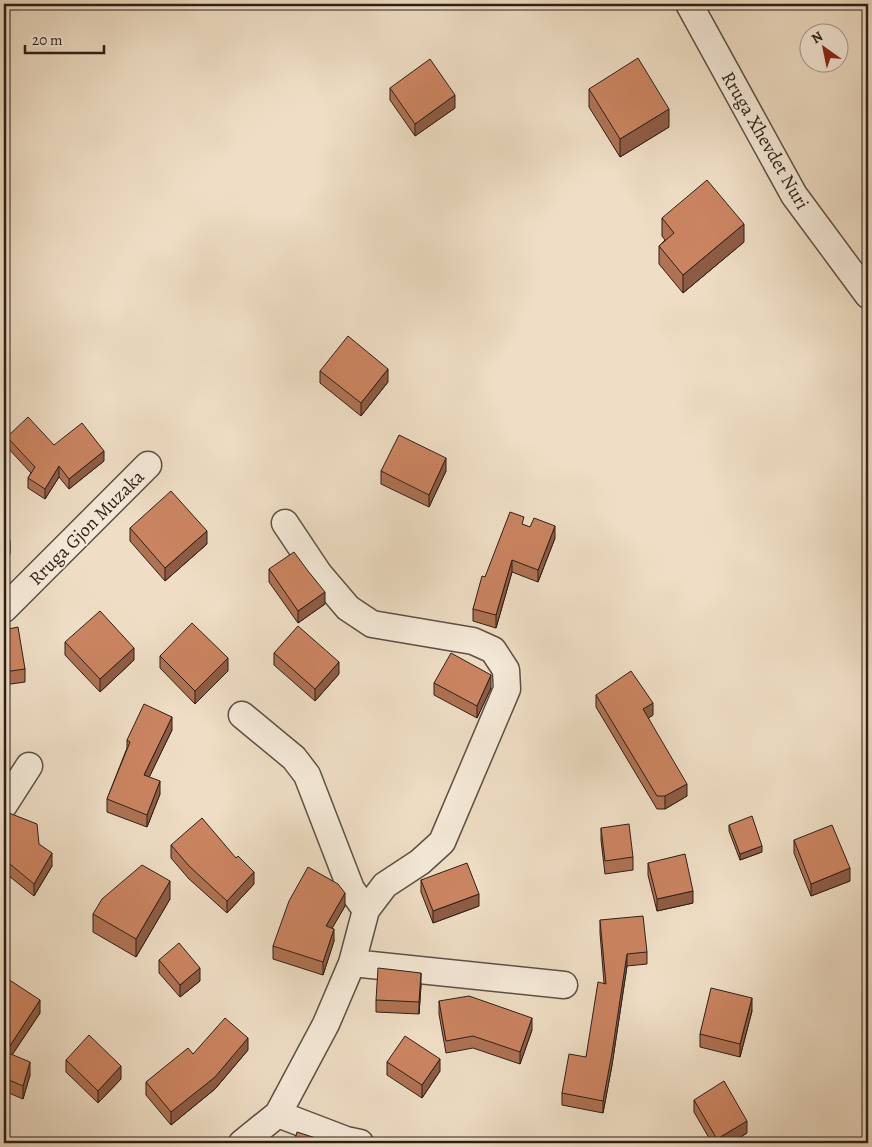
<svg xmlns="http://www.w3.org/2000/svg" width="872" height="1147" font-family="Alegreya,serif">
	<style>
		.lines { fill: none; stroke-linecap: round; stroke-linejoin: round }
		.minor-casing { stroke: #5e4f44; stroke-width: 29 }
		.minor { stroke: #f5ead9; stroke-width: 26 }
		.wall { fill: #af7253; stroke: #2d1f19 }
		.shaded-wall { fill: #8e5c44; stroke: #2d1f19 }
		.building { fill: #cb8461; stroke: #2d1f19 }
		.labels { text-anchor: middle; stroke-width: 4; stroke-linejoin: round; paint-order: stroke }
		.street-label { font-size: 19px; fill: #2d1f19; stroke: #f5ead9 }
	</style>
	<rect width="100%" height="100%" fill="#efdec5"/>
	<filter id="stains"><feTurbulence type="fractalNoise" baseFrequency=".004" numOctaves="4"/><feColorMatrix values="0 0 0 0 .2 0 0 0 0 .09 0 0 0 0 .02 0 0 0 .5 -.17"/></filter>
	<radialGradient id="worn" r=".72"><stop offset=".6" stop-color="#630" stop-opacity="0"/><stop offset="1" stop-color="#630" stop-opacity=".3"/></radialGradient>
	<g class="lines">
		<defs>
			<path id="minor" d="M689,4L794,195L868,295
				M4,609L148,465
				M242,715L294,758L307,775L351,889L366,910
				M4,805L29,766
				M352,963L564,985
				M278,1114L346,1140L360,1143
				M242,1143L278,1114L326,1024L352,963L366,910L385,885L420,862L442,842L507,689L506,670L493,650L473,641L372,624L348,608L319,574L285,523"/>
		</defs>
		<!-- minor casing -->
		<use href="#minor" class="minor-casing"/>
		<!-- minor -->
		<use href="#minor" class="minor"/>
	</g>
	<!-- wall -->
	<path class="wall" d="M390,88L455,108L415,136L390,100Z
		M589,89L669,127L620,157L589,107Z
		M662,218L744,242L683,293L659,264V246L665,240L662,236Z
		M320,371L388,382L361,416L320,383Z
		M7,437L54,445L104,461L69,489L59,477L45,499L28,488V478L31,473L7,447Z
		M381,471H446L429,507L381,484Z
		M524,525L555,538L538,582L512,572L496,628L473,621V609L485,577Z
		M130,528L207,544L165,581L130,541Z
		M269,569L325,604L298,623L269,582Z
		M4,630L25,669V682L4,685Z
		M65,642L134,660L100,692L65,655Z
		M274,653L339,674L315,701L274,665Z
		M160,656L228,671L195,704L160,668Z
		M434,683L491,688L477,718L434,695Z
		M596,695L653,715L648,718L687,796L665,809H657L596,707Z
		M172,730L149,777L160,794L147,827L107,812V799L127,748V740Z
		M4,820L39,844L52,866L34,896L4,872Z
		M729,825L762,852L740,860L729,831Z
		M601,828L633,857V870L605,874L601,840Z
		M794,840L850,881L811,896L794,853Z
		M171,845L254,884L227,913L189,879L171,858Z
		M648,863L693,903L657,911L648,875Z
		M421,880L479,906L433,923L421,892Z
		M170,899L136,957L93,932V914Z
		M345,906L332,928L334,941L323,975L273,959V946Z
		M600,920L647,952V964L627,966L612,1065L603,1113L562,1105V1093L586,1057L604,983L600,933Z
		M159,960L200,981L180,997L159,973Z
		M4,985L40,1013L12,1055L30,1075L23,1099L4,1091Z
		M421,985L419,1014L376,1012V1000Z
		M439,1001L532,1030L520,1064L473,1048L446,1053L439,1014Z
		M752,1011L740,1057L700,1047V1034Z
		M248,1050L215,1089L171,1125L146,1095V1082L193,1054Z
		M868,1052V1074L863,1070V1057Z
		M66,1060L121,1079L98,1103L66,1072Z
		M387,1062L440,1071L422,1098L387,1075Z
		M694,1100L747,1133L731,1143H712L694,1112Z"/>
	<!-- shaded-wall -->
	<path class="shaded-wall" d="M455,95V108L415,136V124Z
		M669,109V127L620,157V139Z
		M744,224V242L683,293V275Z
		M388,369V382L361,416V403Z
		M104,451V461L69,489V479Z
		M446,458V471L429,507V495Z
		M59,466V477L45,499V489Z
		M555,526V538L538,582V570Z
		M207,531V544L165,581V568Z
		M10,541V554L4,557V544Z
		M512,560V572L496,628V615Z
		M325,592V604L298,623V611Z
		M134,648V660L100,692V679Z
		M228,658V671L195,704V691Z
		M339,662V674L315,701V689Z
		M491,675V688L477,718V706Z
		M653,703V715L643,722V709Z
		M172,717V730L144,788V775Z
		M160,781V794L147,827V815Z
		M687,784V796L665,809V796Z
		M762,846V852L740,860V854Z
		M52,853V866L34,896V884Z
		M850,868V881L811,896V884Z
		M254,872V884L227,913V901Z
		M170,881V899L136,957V939Z
		M693,891V903L657,911V899Z
		M345,893V906L326,939V926Z
		M479,894V906L433,923V911Z
		M334,929V941L323,975V962Z
		M627,954V966L612,1065L603,1113V1101Z
		M200,968V981L180,997V985Z
		M421,973V985L419,1014V1002Z
		M752,998V1011L740,1057V1044Z
		M40,1000V1013L6,1064V1052Z
		M532,1018V1030L520,1064V1052Z
		M248,1038V1050L215,1089L171,1125V1112Z
		M440,1059V1071L422,1098V1085Z
		M30,1062V1075L23,1099V1086Z
		M121,1066V1079L98,1103V1091Z
		M747,1121V1133L731,1143H717V1139Z"/>
	<!-- building -->
	<path class="building" d="M638,58L669,109L620,139L589,89Z
		M430,59L455,95L415,124L390,88Z
		M707,180L744,224L683,275L659,246L674,233L662,218Z
		M348,336L388,369L361,403L320,371Z
		M28,417L54,445L82,423L104,451L69,479L59,466L45,489L28,478L35,467L7,437Z
		M399,435L446,458L429,495L381,471Z
		M171,491L207,531L165,568L130,528Z
		M510,512L524,517L522,524L530,527L534,518L555,526L538,570L512,560L496,615L473,609L482,576L485,577Z
		M4,527L10,541L4,544Z
		M294,552L308,571L325,592L298,611L269,569Z
		M100,611L134,648L100,679L65,642Z
		M192,623L228,658L195,691L160,656Z
		M298,626L339,662L315,689L274,653Z
		M18,627L25,669L4,672V630Z
		M451,653L491,675L477,706L434,683Z
		M631,671L653,703L643,709L687,784L665,796H657L596,695Z
		M144,704L172,717L144,775L160,781L147,815L107,799L130,742L127,740Z
		M9,813L37,824L39,844L52,853L34,884L4,859V820Z
		M752,816L762,846L740,854L729,825Z
		M202,818L236,858L238,856L254,872L227,901L189,866L171,845Z
		M629,824L633,857L605,861L601,828Z
		M832,825L850,868L811,884L794,840Z
		M685,854L693,891L657,899L648,863Z
		M467,863L479,894L433,911L421,880Z
		M142,865L170,881L136,939L93,914L102,899Z
		M308,867L338,884L345,893L326,926L334,929L323,962L273,946L289,901Z
		M643,916L647,952L627,954L612,1053L603,1101L562,1093L569,1054L586,1057L598,982L606,984L600,920Z
		M179,943L200,968L180,985L159,960Z
		M378,968L421,973L419,1002L376,1000Z
		M8,979L40,1000L6,1052L30,1062L23,1086L4,1078V985Z
		M711,988L752,998L740,1044L700,1034Z
		M469,996L532,1018L520,1052L473,1036L446,1041L439,1001Z
		M225,1018L248,1038L215,1077L171,1112L146,1082L188,1048L193,1054Z
		M89,1035L121,1066L98,1091L66,1060Z
		M405,1036L440,1059L422,1085L387,1062Z
		M868,1052V1062L863,1057Z
		M724,1081L747,1121L717,1139L694,1100Z
		M297,1132L331,1143H294Z"/>
	<g class="labels">
		<!-- street labels -->
		<g class="street-label">
			<text transform="translate(766 140) rotate(60)" y="7">Rruga Xhevdet Nuri</text>
			<text transform="translate(86 527) rotate(-45)" y="7">Rruga Gjon Muzaka</text>
		</g>
	</g>
	<!-- margin -->
	<rect width="872" height="1147" fill="none" stroke="#efdec5" stroke-width="20"/>
	<rect x="5" y="5" width="862" height="1137" fill="none" stroke="#2d1f19" stroke-width="2.5"/>
	<rect x="10" y="10" width="852" height="1127" fill="none" stroke="#2d1f19"/>
	<!-- north arrow -->
	<g transform="translate(824 48) rotate(327)"><circle r="24" fill="#f5ead9" stroke="#a5998c"/>
	<path d="M0-4L9 19L0 12L-9 19Z" fill="#8f2418"/>
	<text y="-8" font-size="14" font-weight="bold" text-anchor="middle" fill="#2d1f19">N</text>
	</g>
	<!-- scale -->
	<path d="M25 45v8h79v-8" fill="none" stroke="#2d1f19" stroke-width="2.5"/>
	<text x="32" y="45" font-size="15" fill="#2d1f19" stroke="#f5ead9" stroke-width="4" paint-order="stroke">20 m</text>
	<rect width="100%" height="100%" filter="url(#stains)"/>
	<rect width="100%" height="100%" fill="url(#worn)"/>
</svg>
